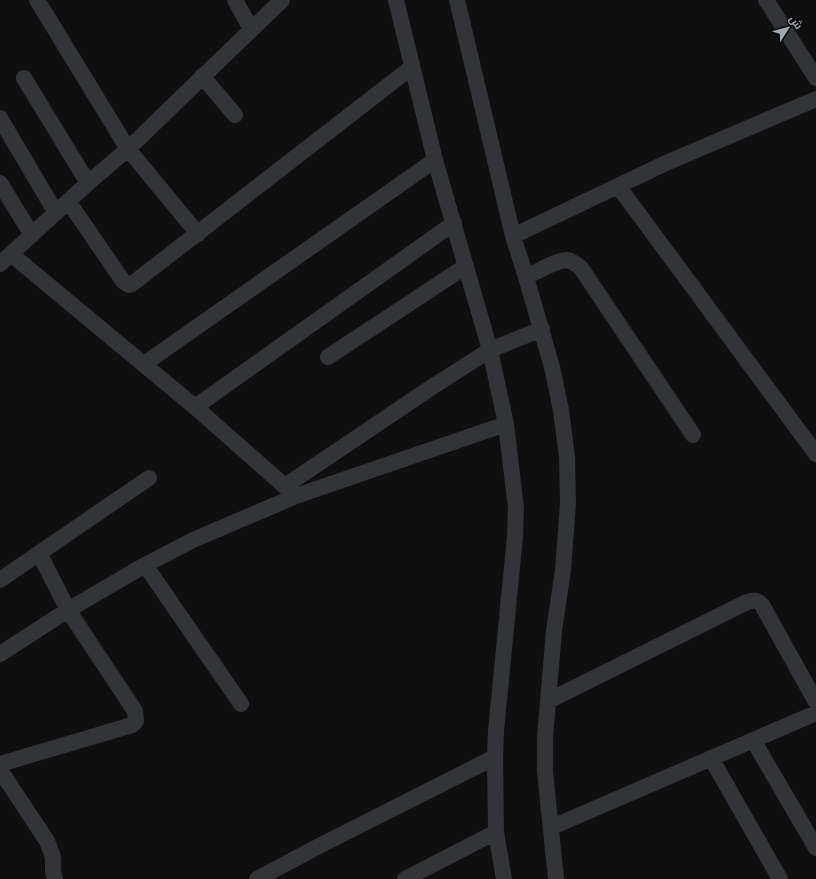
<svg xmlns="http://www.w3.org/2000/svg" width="816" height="879" font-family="'Archivo Narrow',Cairo,sans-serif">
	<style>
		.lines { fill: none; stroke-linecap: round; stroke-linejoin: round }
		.minor { stroke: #323437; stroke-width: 16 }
	</style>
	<rect width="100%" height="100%" fill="#0f0f10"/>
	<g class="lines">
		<!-- minor -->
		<path class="minor" d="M37,0L128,149L198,234
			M235,0L251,29
			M396,0L435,160L490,350L506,424L516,508L515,536L496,731L495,757L496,832L504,879
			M457,0L513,236L526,277L552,367L561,410L567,457L568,503L563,570L554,631L545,737V771L556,879
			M766,0L816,78
			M202,76L235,115
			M24,78L88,183
			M0,118L56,213
			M0,183L32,235
			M618,186L816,454
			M68,201L123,281L129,285L132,284L412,67
			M513,236L666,163L816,99
			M11,254L195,407L296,496
			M0,264L88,183L128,149L282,0
			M526,277C537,272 556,260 567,260C573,261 577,265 581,268L693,435
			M328,357L466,266
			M144,364L435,160
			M195,407L454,223
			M285,486L432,387L490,350L542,329
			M145,565L241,704
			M0,580L149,478
			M0,654L68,610L145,565L193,540L296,496L506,424
			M548,701L747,602C754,600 758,600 762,605L816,702
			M753,740L816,848
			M711,758L780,879
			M0,764L132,725L136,721L135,711L68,610L39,553
			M0,770L47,841L53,857V872L55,879
			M552,827L816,713
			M257,879L321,845L495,757
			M405,879L496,832"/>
	</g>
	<!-- north arrow -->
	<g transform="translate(788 28) rotate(54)" stroke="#0a0a0b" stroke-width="3" paint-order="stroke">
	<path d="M0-3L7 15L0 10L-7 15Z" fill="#a1a8b0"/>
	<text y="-6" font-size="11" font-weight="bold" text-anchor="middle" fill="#a1a8b0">ش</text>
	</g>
</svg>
